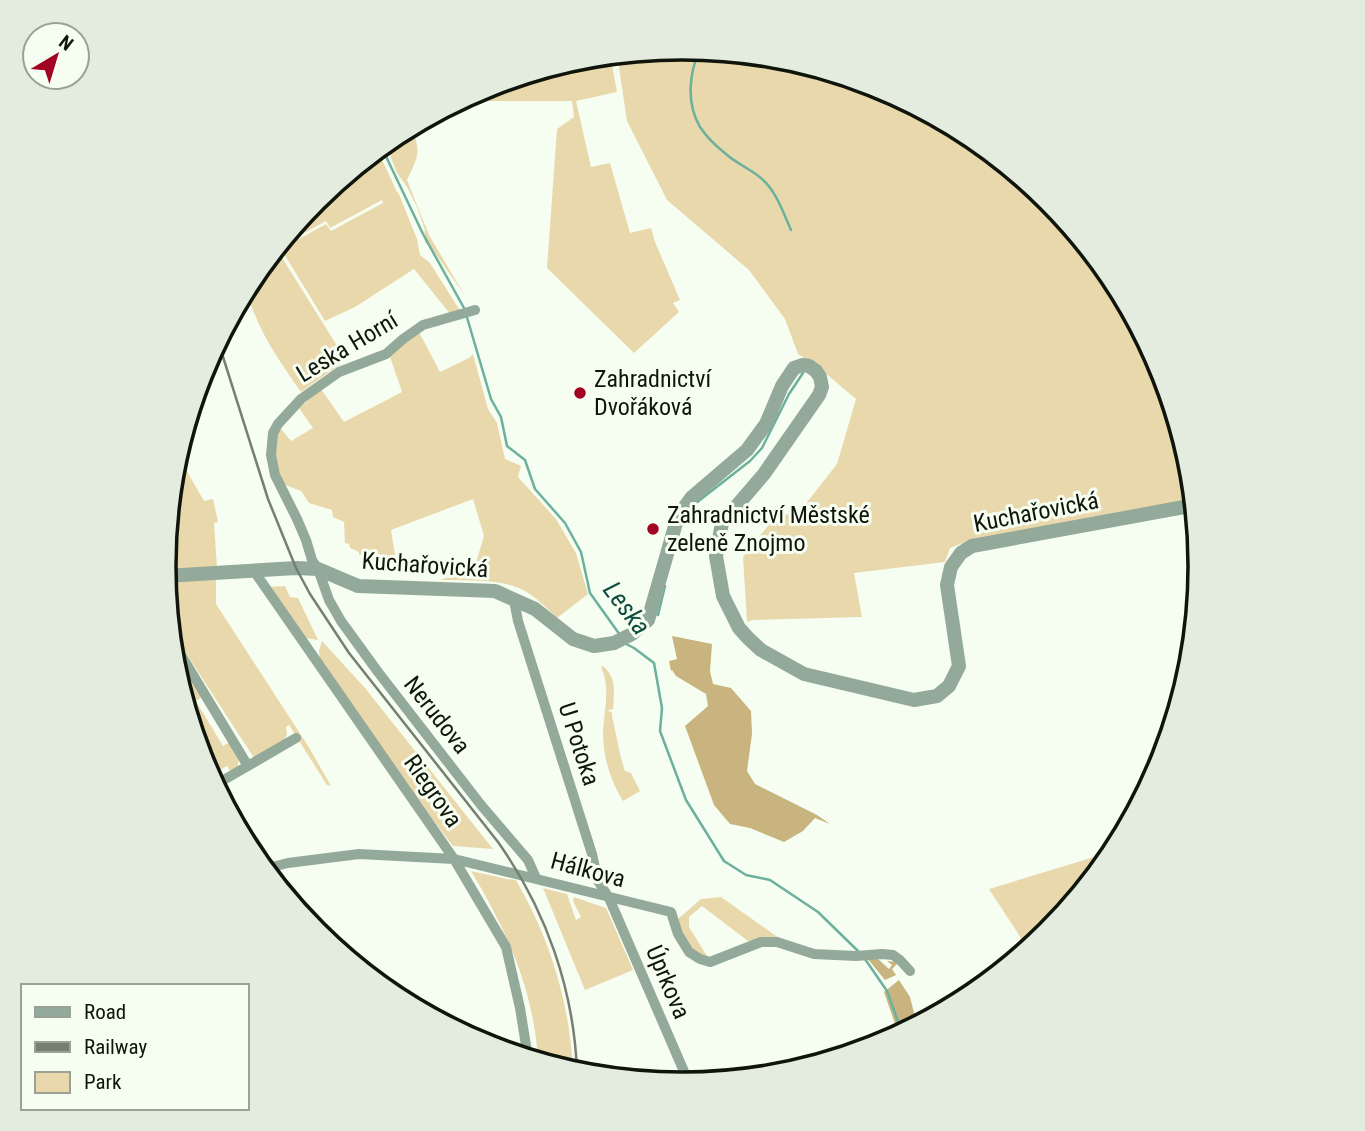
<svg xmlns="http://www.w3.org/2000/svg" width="1365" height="1131" font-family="'Roboto Condensed',sans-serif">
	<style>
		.green { fill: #ead8ad }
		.forest { fill: #c9b37e }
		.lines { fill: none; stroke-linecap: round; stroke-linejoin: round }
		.stream { stroke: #6cb09e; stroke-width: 2.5 }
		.minor { stroke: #93a999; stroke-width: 10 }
		.tertiary { stroke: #93a999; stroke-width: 14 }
		.rail { stroke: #777e72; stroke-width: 2.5 }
		.poi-dot { fill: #a20323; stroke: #f6fef1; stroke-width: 2.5 }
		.labels { text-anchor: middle; stroke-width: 6; stroke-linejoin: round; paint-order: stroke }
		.street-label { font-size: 24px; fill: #0f150a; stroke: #f6fef1 }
		.poi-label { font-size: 24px; fill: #0f150a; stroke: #f6fef1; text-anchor: start }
		.water-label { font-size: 26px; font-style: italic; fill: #0f4b3f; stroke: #f6fef1 }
		.rim { fill: none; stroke: #0f150a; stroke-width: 3.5 }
	</style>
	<rect width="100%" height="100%" fill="#f6fef1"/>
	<!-- green -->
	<path class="green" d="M683,47L784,57L881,87L971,135L1049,199L1114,278L1153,352L1169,409L1186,449L1191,465L1194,499L971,540L950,548L945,562L854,573L862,617L753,620L747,622L743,557L771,522L804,506L837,464L856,399L817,366L798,354L785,319L749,270L667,200L627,121L617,54Z
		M610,54L617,92L576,101L591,167L610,163L630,233L651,228L655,242L680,300L673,303L679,312L634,353L547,268L557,129L574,117L572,101H490L468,95L485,87L582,57Z
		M411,126C421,152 419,155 407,180L429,235L465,296L431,247L425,243L424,236L425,230L417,207L407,187L397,173L385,142L395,134Z
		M377,149L397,192L399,194L417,239L420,255L430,263L461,312L451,315L414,269L355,307L325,321L281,249L326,224L331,231L383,203L382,200L330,228L326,221L279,247L278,245L316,199Z
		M276,248L346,360L301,392C278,359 256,328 246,288L252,277Z
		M419,332L440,372L469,358L473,354L488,409L497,423L505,459L521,466L518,477L556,519L576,553L588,594L557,618C547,608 536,597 523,590C500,578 466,581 440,580L474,569L484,536L473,499L391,530L395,555L377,557L376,551H373V557H363V555H359V552L350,548L349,544L345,543L344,522L333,517L332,510L309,503L301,491L283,484L271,454L278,425L291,441L313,428L299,408L321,389L344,422L402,392L389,354Z
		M177,454L204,501L213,499L218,522L214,523L217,567L165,571L174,464Z
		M216,577V604L310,749L331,786L327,785L289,725L286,727L287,734L285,739L254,758L171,630L166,580Z
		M285,586L290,597L298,598L318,640L305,638L269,587Z
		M322,641L365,688L493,849L453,846L423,807L320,660L319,651Z
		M174,664L176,667L182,664L202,697L196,701L223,746L228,743L231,744L239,760L237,768L230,771L227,766L210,776L204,763Z
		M603,666C617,678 614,692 613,709L607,711L612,712V716L621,758L625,771L631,773L640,791L623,801C610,780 603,757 603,732C604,709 611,688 601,667Z
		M1114,851L1049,932L1028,949L989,889Z
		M471,871L507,879L516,880C550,939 570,1003 573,1071L538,1061C534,990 507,931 471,871Z
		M543,888L567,894L576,920L581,917L573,901L574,897L606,908L633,970L585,990Z
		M721,897L779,938L748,941L702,906L689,917V927L707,956L703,958L685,942L678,919L701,899Z"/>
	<!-- forest -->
	<path class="forest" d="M672,636L712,644L710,671L713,684L731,688L751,711L752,734L747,771L755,784L817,815L830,824L815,818L803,831L784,842L750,828L730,824L714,805L685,726L708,706L706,694L676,676L672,670L671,671L669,661L677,659Z
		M867,958L878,959L889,969L892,965L887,961L899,962L892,969L896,975L885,980Z
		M899,980L910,997L917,1025L899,1035L884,992Z"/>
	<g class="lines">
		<!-- stream -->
		<path class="stream" d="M700,49C689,73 686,103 700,127C706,136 717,147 726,154C737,164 751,169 762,179C776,191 783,212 791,230
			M381,146L423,234L464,308
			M466,314L491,399L501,417L507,446L525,460L535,489L565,523L581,552L590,593L620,635
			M696,503L750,461L762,448L789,394L803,373
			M658,615L665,586
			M626,644L634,648L654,663L662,708L660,731L686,800L724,861L746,875L770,880L818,912L858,951
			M865,959L887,991L902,1033"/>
		<!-- minor -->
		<path class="minor" d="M475,310L423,325L403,339L386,354L339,372L301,399L278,424L273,433L271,455L275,475L297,519L306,540L312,560L318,569L329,600L341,621L378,672L481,805L528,860L536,878
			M254,571L454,859L506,947L520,1008L528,1058
			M514,600L518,621L592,854L598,881L609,898L689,1083
			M172,640L248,766
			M215,785L296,738
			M264,869L288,863L359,854L454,859L671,912L678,934L689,952L700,959L710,962L761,942H777L814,954L856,956L882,954L893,955L900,960L910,971"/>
		<!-- tertiary -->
		<path class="tertiary" d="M165,576L296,568L318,569L358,586L495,591L535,609L573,639L594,646L614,643L632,634L648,620L678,516L692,497L747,450L766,424L782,386L794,368L803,365L809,366L816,371L820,377L822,387L819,395L764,474L722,523L716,556L723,596L739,628L748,638L761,650L804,674L914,700L937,696L949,686L959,666L947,585L951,567L961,553L972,546L1195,505"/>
		<!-- rail -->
		<path class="rail" d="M218,341L268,499L296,568L310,594L349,653L498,842C546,910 574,989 577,1072"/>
	</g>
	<!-- markers -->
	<g class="poi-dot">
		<circle cx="580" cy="393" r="7"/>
		<circle cx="653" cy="529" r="7"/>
	</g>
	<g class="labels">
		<!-- street labels -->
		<g class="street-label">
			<text transform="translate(347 347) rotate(-31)" y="8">Leska Horní</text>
			<text transform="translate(1036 512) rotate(-11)" y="8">Kuchařovická</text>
			<text transform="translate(425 565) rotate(4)" y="8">Kuchařovická</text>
			<text transform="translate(437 715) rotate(52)" y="8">Nerudova</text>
			<text transform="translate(579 744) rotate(72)" y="8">U Potoka</text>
			<text transform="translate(433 791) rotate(55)" y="8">Riegrova</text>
			<text transform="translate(588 870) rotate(15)" y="8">Hálkova</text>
			<text transform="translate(668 982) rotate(67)" y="8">Úprkova</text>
		</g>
		<!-- poi labels -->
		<g class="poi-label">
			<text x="594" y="387">Zahradnictví<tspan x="594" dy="28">Dvořáková</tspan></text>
			<text x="667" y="523">Zahradnictví Městské<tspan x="667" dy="28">zeleně Znojmo</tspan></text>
		</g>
		<!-- water labels -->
		<g class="water-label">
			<text transform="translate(627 608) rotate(53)" y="9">Leska</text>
		</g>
	</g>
	<!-- crop -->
	<path d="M0 0H1365V1131H0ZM176 566a506 506 0 1 1 1012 0a506 506 0 1 1-1012 0Z" fill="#e4ebdf" fill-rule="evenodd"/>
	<path class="rim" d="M176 566a506 506 0 1 1 1012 0a506 506 0 1 1-1012 0Z"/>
	<!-- legend -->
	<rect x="21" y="984" width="228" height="126" fill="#f6fef1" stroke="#9aa195" stroke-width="2"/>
	<rect x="35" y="1007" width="35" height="10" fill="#93a999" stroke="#9aa195" stroke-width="2"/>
	<text x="84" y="1019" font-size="21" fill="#0f150a">Road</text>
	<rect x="35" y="1042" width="35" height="10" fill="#777e72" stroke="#9aa195" stroke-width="2"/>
	<text x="84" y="1054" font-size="21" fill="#0f150a">Railway</text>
	<rect x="35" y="1072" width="35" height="21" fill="#ead8ad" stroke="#9aa195" stroke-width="2"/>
	<text x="84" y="1089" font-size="21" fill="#0f150a">Park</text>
	<!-- north arrow -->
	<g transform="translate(56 56) rotate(38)"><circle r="33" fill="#f6fef1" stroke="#9aa195" stroke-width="2"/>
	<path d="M0-5L12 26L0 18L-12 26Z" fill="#a20323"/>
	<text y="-10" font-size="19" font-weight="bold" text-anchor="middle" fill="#0f150a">N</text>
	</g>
</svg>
